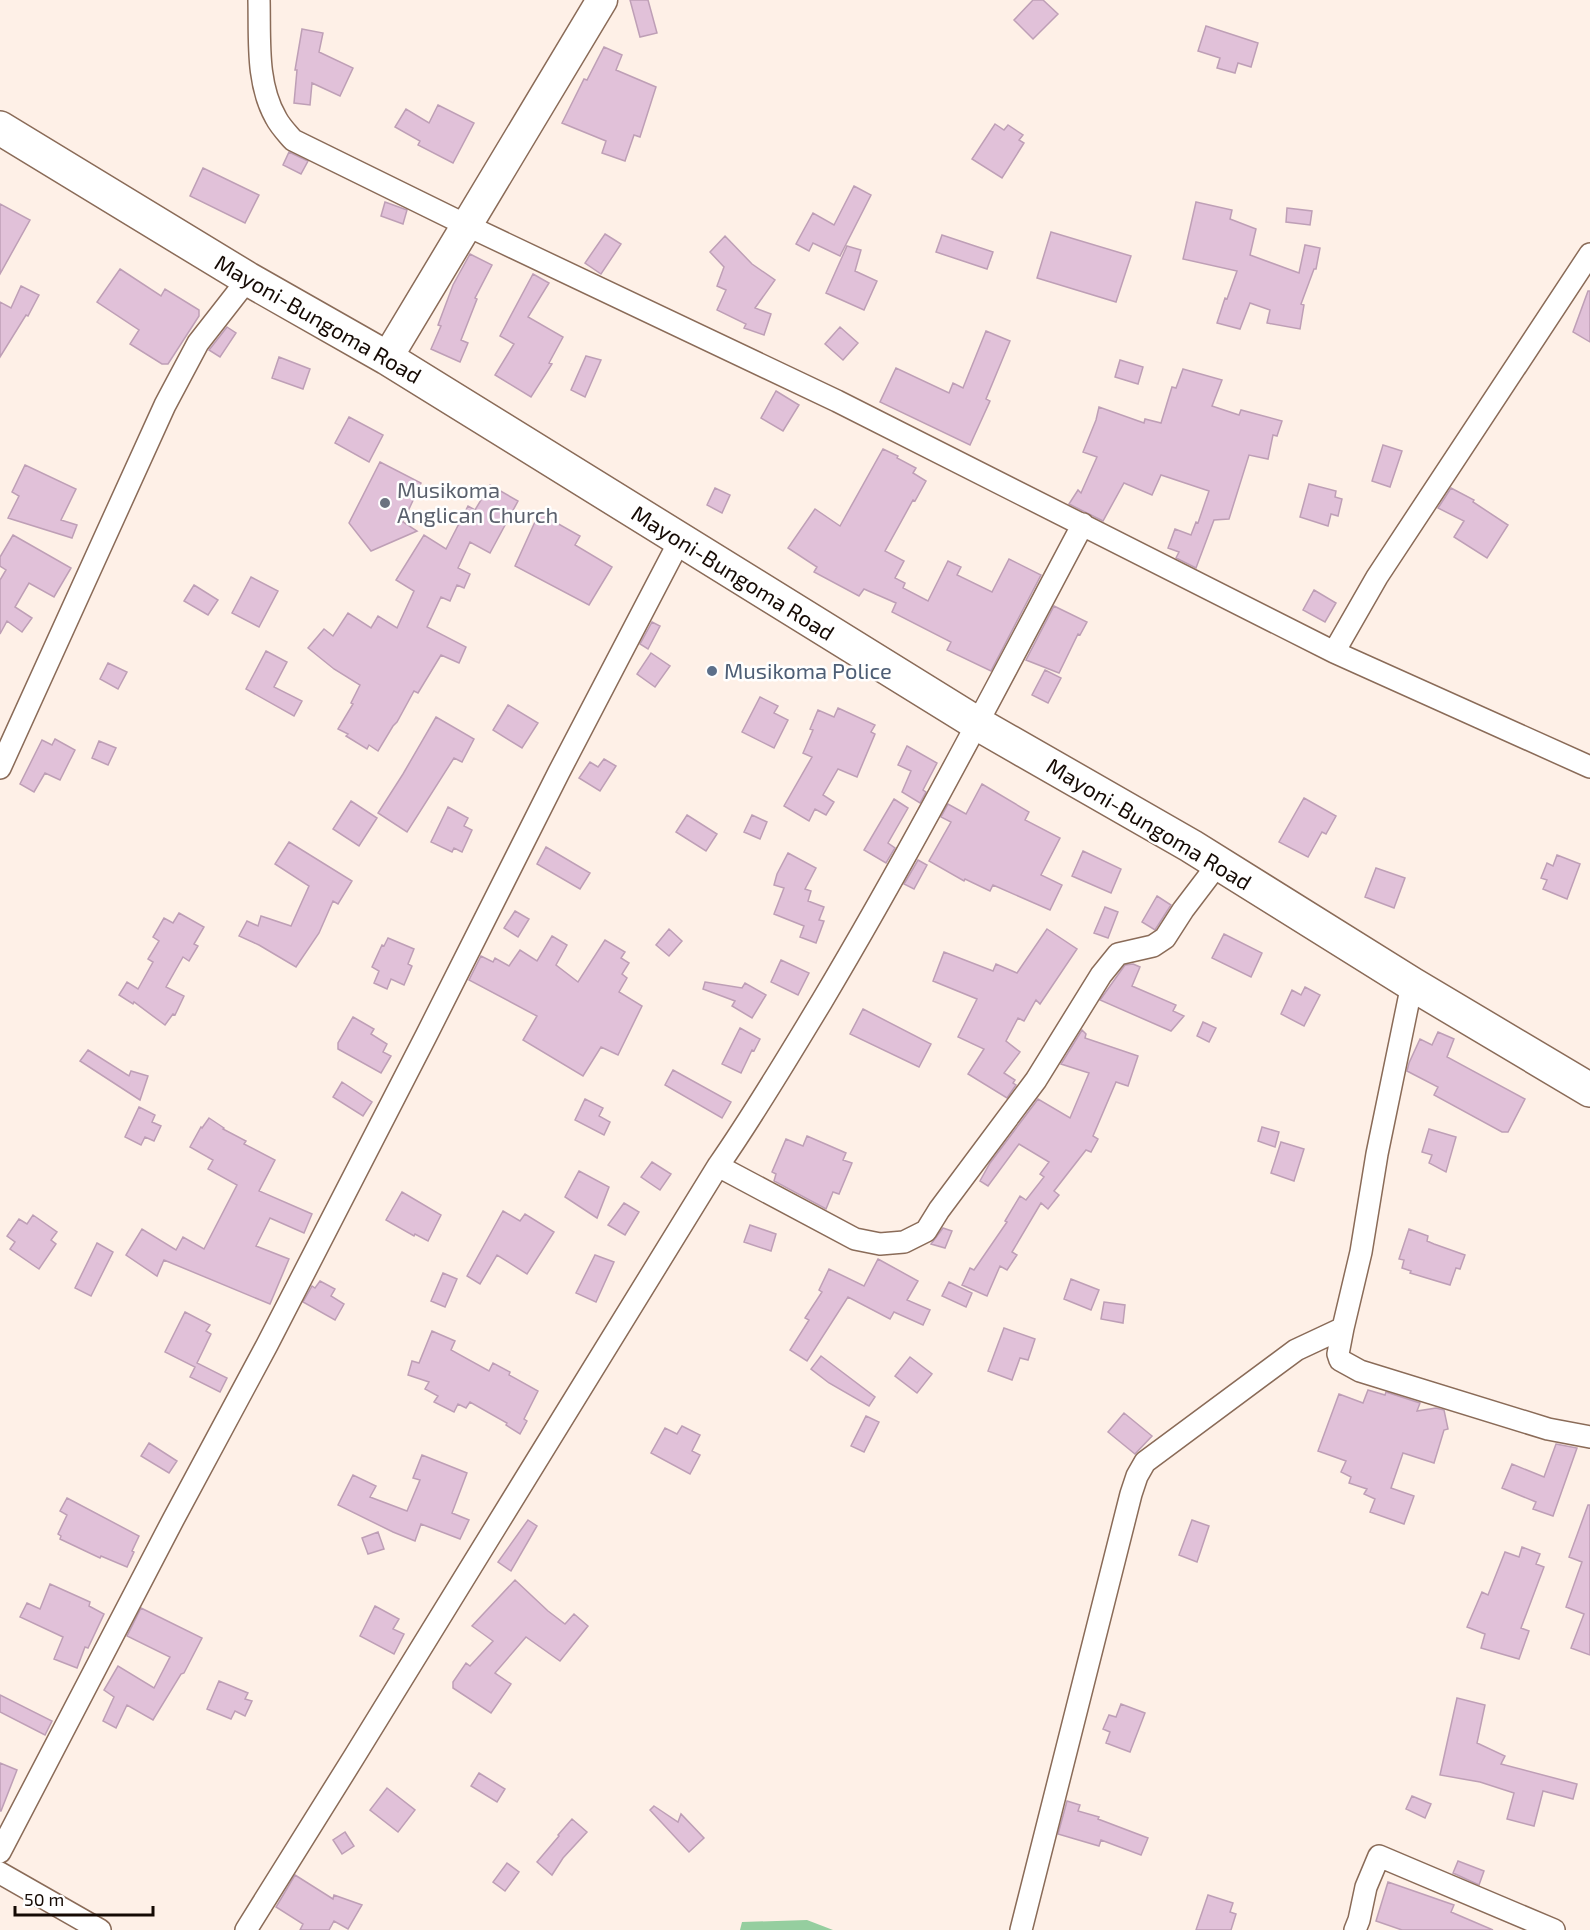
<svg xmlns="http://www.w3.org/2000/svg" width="1590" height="1930" font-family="'Exo 2',sans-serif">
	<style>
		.forest { fill: #95ce9f }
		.building { fill: #e1c1d9; stroke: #be9fb6; stroke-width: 1.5 }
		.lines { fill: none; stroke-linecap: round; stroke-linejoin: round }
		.street-casing { stroke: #8a6b58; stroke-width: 24 }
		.secondary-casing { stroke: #8a6b58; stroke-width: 33 }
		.primary-casing { stroke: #8a6b58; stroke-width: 36 }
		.street { stroke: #fff; stroke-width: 21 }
		.secondary { stroke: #fff; stroke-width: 30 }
		.primary { stroke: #fff; stroke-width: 33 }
		.worship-dot { fill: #6b7280; stroke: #fff; stroke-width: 2 }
		.service-dot { fill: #5c6f8a; stroke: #fff; stroke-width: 2 }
		.labels { text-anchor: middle; stroke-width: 5; stroke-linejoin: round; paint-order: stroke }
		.street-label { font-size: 22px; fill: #150a04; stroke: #fff }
		.worship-label { font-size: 22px; fill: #5b616d; stroke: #fff; text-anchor: start }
		.service-label { font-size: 22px; fill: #4e5e75; stroke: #fff; text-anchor: start }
	</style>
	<rect width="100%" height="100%" fill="#fef0e7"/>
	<!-- forest -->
	<path class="forest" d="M807,1920L833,1930H740L742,1922Z"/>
	<!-- building -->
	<path class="building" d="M630,0H648L657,33L640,37Z
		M1033,0H1043L1058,14L1033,39L1014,20Z
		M1206,26L1258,43L1251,67L1238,63L1235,73L1217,68L1220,58L1198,51Z
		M302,29L323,33L319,52L353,68L340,96L312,83L310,105L294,103L297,70H295Z
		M604,47L622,55L616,70L656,87L640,137L634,135L625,161L602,153L606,141L562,123L584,79L587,80Z
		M438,105L474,123L453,163L418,145L420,141L395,127L406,109L429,123Z
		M995,124L1004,130L1008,125L1023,135L1019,140L1024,143L1002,178L972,159Z
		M289,152L308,161L301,174L283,165Z
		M203,168L259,195L245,223L190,196Z
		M854,186L871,195L840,256L813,243L809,251L796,244L813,213L834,225Z
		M385,202L407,210L403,224L381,216Z
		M1196,202L1232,210L1230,219L1256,229L1250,255L1299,273L1305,245L1320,248L1316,269H1314L1301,304L1304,305L1300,329L1267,323L1270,310L1250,303L1240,329L1217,323L1225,298L1227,299L1237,271L1183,259Z
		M0,204L30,220L0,274Z
		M1287,208L1312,211L1310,225L1286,222Z
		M1051,232L1131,256L1116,302L1037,278Z
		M605,234L621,244L601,274L585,263Z
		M942,235L993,252L987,269L936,252Z
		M725,236L752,264L775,280L755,308L771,314L764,335L744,328L746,324L717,310L726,290L717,286L724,267L710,252Z
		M847,246L861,250L855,271L877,281L864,310L826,293Z
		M470,254L492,265L475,298L477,299L461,340L468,343L460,362L431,349L441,326L438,325L453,285Z
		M120,269L161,296L165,289L199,310V316L168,364H162L130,344L139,330L97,302Z
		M533,274L549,283L528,317L563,337L549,363L552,364L531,397L495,375L514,344L500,336Z
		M21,286L39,295L28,316L26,315L0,357V302L11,308Z
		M1588,291H1590V342L1573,332Z
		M227,327L236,333L220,357L209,350Z
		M840,327L858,343L843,360L825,344Z
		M986,331L1010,341L986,399L990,401L970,445L880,402L896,368L949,393L953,383L963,388Z
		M586,356L601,360L585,397L571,390Z
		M279,357L310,369L303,389L272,378Z
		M1120,360L1143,367L1138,384L1115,377Z
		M1183,369L1222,380L1212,406L1239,415L1241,410L1282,421L1277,436L1273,435L1268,459L1249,455L1229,519L1214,520L1196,568L1176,558L1179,552L1168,548L1175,529L1191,535L1196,522L1198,523L1209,491L1161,475L1152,495L1124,483L1103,521L1069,504L1078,490L1081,493L1097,457L1083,452L1096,420L1099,407L1144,423L1145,419L1161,423L1172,387L1176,388Z
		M776,391L799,405L783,431L761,418Z
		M349,417L383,435L369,462L335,443Z
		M1383,445L1402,451L1390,487L1372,481Z
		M883,449L898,456L897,458L916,468L913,473L926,481L915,501L913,500L885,551L904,561L895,578L905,583L903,588L928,601L948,561L961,567L957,575L992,592L1009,559L1041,575L991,671L947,650L951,642L892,612L896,603L864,589L859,596L814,572L817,567L788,548L815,509L840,526Z
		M380,462L421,483L403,522L417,531L371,551L349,523Z
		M25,465L76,489L61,520L77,525L72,538L8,518L19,496L12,492Z
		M1309,484L1336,491L1335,497L1342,499L1338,516L1331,514L1328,526L1300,517Z
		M490,485L518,501L490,553L470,542L458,568L470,574L464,588L457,585L450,601L441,597L427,627L466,647L459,663L441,655L418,693L414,691L397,722L393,726L378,751L369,745L367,749L346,736L348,734L338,729L353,704L351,703L360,685L334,669L308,648L324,629L333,636L348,613L371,628L378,616L397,628L414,591L396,580L424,535L446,549L468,506L475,510Z
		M715,488L730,495L722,513L707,505Z
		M1451,488L1474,500L1473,502L1508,525L1487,558L1454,537L1464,521L1438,508Z
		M539,513L580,536L575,545L612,567L589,605L515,566Z
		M13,535L71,568L54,597L29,583L15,607L32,618L22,632L7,621L0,634V580L6,570L0,566V557Z
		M251,577L278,591L259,627L232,613Z
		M194,585L218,600L208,615L184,601Z
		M1314,590L1336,603L1325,622L1303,610Z
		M1054,606L1087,622L1080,635L1078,634L1059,673L1026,660Z
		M652,622L660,626L648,649L640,644Z
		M266,651L287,662L274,687L302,701L294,716L246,689Z
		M651,653L670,666L655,687L637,674Z
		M108,663L127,672L118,689L100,679Z
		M1045,670L1061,678L1048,703L1032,695Z
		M760,697L778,706L774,713L788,720L774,748L742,732Z
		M508,705L538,723L522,748L493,730Z
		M838,708L875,725L871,732L875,734L857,777L838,769L823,795L834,802L826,815L815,809L809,821L784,806L812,757L803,753L813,730L810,729L818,710L834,717Z
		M436,717L474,739L462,762L454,758L407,832L378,813L403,774Z
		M55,739L75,750L60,780L45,773L34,792L20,784L42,740L52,745Z
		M99,741L116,748L108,765L92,758Z
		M907,746L937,763L923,790L926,792L920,803L902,792L911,771L898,765Z
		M604,759L616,766L600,791L579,778L590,762L598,767Z
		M982,784L1029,812L1025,820L1060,838L1041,875L1062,885L1050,910L993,885L990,891L965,879L964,881L929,861L951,822L941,817L948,804L966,814Z
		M1304,798L1336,816L1326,834L1322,832L1308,857L1279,842Z
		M894,799L908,808L888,843L895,848L886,863L864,850Z
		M351,801L377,818L359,846L333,829Z
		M448,807L468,818L464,826L472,830L462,852L454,848L452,852L431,842Z
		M687,815L717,834L706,851L676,832Z
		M752,815L767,822L760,839L744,832Z
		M289,842L352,881L338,904L333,901L319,933L296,967L259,945L239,936L247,921L258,926L261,916L291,926L309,886L275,864Z
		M546,847L590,873L580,889L537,864Z
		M1083,851L1121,869L1111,893L1072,876Z
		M788,853L816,868L805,889L811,891L808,901L824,907L819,920L824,921L816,943L800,937L804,926L774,914L784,888L774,885L777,874Z
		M1557,855L1580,864L1567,899L1543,889L1547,880L1541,878L1547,863L1553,866Z
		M918,860L927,865L914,889L904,884Z
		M1376,868L1405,878L1394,908L1365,897Z
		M1157,896L1171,905L1155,930L1142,922Z
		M1105,907L1118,912L1108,938L1094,933Z
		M515,911L529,919L518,937L504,928Z
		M179,913L204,927L194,944L198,946L189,961L183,957L166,987L184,996L175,1015L173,1014L165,1025L134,1002L133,1004L119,995L127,982L138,989L153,962L148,959L159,941L153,937L164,918L173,923Z
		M669,929L682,941L669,956L656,945Z
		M1047,929L1077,949L1040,1004L1036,1000L1024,1021L1018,1018L1006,1041L1020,1052L1004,1073L1015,1080L1013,1083L1016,1085L1007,1098L968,1074L984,1049L958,1037L977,999L933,981L944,952L993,971L996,964L1017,973Z
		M1224,934L1262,953L1251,977L1212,958Z
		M552,936L567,945L556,965L578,982L605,940L625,952L621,958L629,963L622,974L627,978L619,992L642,1006L618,1055L601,1047L583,1076L523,1040L537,1016L469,980L481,956L493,962L495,958L509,966L520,950L537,961Z
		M388,938L414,949L408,964L412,966L404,985L391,979L387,989L374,983L379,971L372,967L382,945L384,946Z
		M781,960L809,973L798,995L771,982Z
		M1133,964L1140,967L1132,986L1176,1005L1173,1011L1184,1016L1171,1031L1100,1000L1125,965Z
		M705,982L742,988L745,983L766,995L752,1018L732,1006L735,1001L703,989Z
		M1305,987L1320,995L1304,1026L1281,1014L1292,990L1301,995Z
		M863,1009L931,1044L919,1067L850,1034Z
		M353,1017L374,1029L371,1034L387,1044L383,1052L391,1056L381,1073L338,1049V1043Z
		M1203,1022L1216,1028L1209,1042L1197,1036Z
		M740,1028L760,1039L754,1051L752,1050L741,1073L722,1064Z
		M1082,1030L1086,1034L1085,1038L1138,1056L1128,1086L1116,1082L1093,1136L1098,1139L1091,1152L1086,1150L1054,1191L1059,1195L1048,1209L1041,1203L1012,1252L1017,1255L1007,1270L1000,1266L987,1296L962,1285L970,1268L974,1270L1007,1222L1005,1221L1020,1196L1026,1200L1044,1177L1040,1174L1049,1162L1019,1144L988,1186L980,1181L990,1163L1038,1099L1070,1118L1089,1073L1061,1064Z
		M1438,1032L1454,1039L1447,1057L1525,1099L1508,1132H1502L1434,1095L1438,1087L1407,1071L1409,1063L1420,1039L1432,1045Z
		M88,1050L129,1076L131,1071L148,1076L140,1100L80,1061Z
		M673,1070L731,1102L722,1118L665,1085Z
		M342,1082L372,1102L363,1116L333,1097Z
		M585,1099L603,1108L599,1116L610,1122L604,1135L575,1120Z
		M139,1107L155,1115L152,1122L161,1126L154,1141L145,1137L141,1145L125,1137Z
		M209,1118L224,1128L223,1129L246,1141L244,1144L275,1160L259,1191L312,1214L304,1233L270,1218L256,1246L289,1259L270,1304L164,1260L157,1276L126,1255L142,1229L176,1250L183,1237L204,1249L237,1185L208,1169L213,1160L190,1147L201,1127L202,1128Z
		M1262,1127L1279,1132L1275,1147L1258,1141Z
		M1429,1129L1456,1137L1446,1172L1429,1163L1432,1155L1422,1152Z
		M807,1136L846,1153L843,1160L852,1163L839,1194L833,1192L826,1209L774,1181L776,1174L772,1172L786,1139L803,1146Z
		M1281,1142L1304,1149L1294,1181L1271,1173Z
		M652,1162L671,1174L660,1190L641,1177Z
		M579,1171L609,1187L597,1218L565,1197Z
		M402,1192L441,1215L428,1241L415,1234L414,1236L386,1220Z
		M624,1203L639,1212L625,1235L608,1225Z
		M503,1211L520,1221L525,1214L554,1232L527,1274L497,1255L480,1284L467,1276Z
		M33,1215L57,1232L51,1240L56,1244L39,1269L10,1249L15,1242L7,1236L19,1219L27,1224Z
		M750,1225L776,1234L771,1251L744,1242Z
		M943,1228L952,1231L945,1248L931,1244Z
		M1409,1229L1428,1236L1427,1241L1434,1244L1465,1255L1460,1269L1456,1268L1450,1285L1410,1273L1411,1271L1402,1268L1404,1260L1399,1259Z
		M97,1243L113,1252L91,1296L75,1288Z
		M595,1255L614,1262L596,1302L576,1293Z
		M878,1259L918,1281L907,1300L930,1310L923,1325L894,1312L890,1319L848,1297L807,1361L790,1350L809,1320L805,1318L822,1292L819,1290L829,1269L864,1286Z
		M443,1273L457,1279L445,1307L431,1301Z
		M1071,1279L1099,1290L1091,1310L1064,1299Z
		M320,1281L335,1289L331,1296L344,1304L335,1320L303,1302L312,1286L315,1288Z
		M949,1282L972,1293L966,1307L942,1296Z
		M1104,1302L1125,1305L1123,1323L1101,1319Z
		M185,1312L210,1325L206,1331L211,1334L197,1363L227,1378L220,1392L190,1377L195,1367L165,1352Z
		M1004,1328L1035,1339L1028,1360L1020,1358L1012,1380L988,1371Z
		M432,1331L455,1341L451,1350L489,1371L493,1363L510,1372L509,1375L538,1391L524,1419L527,1421L520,1434L506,1425L507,1423L470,1402L466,1408L458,1404L454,1412L434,1402L438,1396L425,1389L429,1382L408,1375L412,1361L419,1363Z
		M821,1356L875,1397L869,1406L829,1383L811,1369Z
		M910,1357L932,1374L917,1393L895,1376Z
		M1368,1390L1385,1395L1386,1392L1420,1403L1417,1411L1436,1408L1444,1410L1448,1429L1444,1430L1434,1463L1403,1453L1391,1488L1414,1496L1404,1524L1370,1512L1375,1499L1364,1494L1367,1489L1349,1483L1351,1477L1341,1472L1346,1461L1318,1451L1339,1394L1363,1403Z
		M1124,1413L1152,1436L1135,1454L1108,1432Z
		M866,1416L879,1422L864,1452L851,1446Z
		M682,1426L700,1435L692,1451L700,1455L690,1474L651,1453L665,1428L677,1434Z
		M149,1443L177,1461L169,1473L141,1456Z
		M1556,1444L1577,1448L1553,1516L1533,1509L1536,1502L1502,1488L1512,1464L1544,1477Z
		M422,1455L467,1473L452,1513L469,1520L460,1539L421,1524L415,1541L393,1532L338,1505L353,1475L376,1486L370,1497L407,1511L420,1480L413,1478Z
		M67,1498L139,1536L132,1551L134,1552L127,1567L101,1556L100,1558L60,1539L61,1536L58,1534L67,1515L60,1511Z
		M1588,1505H1590V1655L1571,1648L1584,1614L1566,1607L1582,1562L1569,1557Z
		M528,1520L537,1526L511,1571L498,1562Z
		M1192,1520L1209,1526L1197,1562L1179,1555Z
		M378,1532L384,1549L368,1554L362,1538Z
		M1522,1547L1540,1554L1536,1564L1544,1567L1521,1628L1529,1631L1519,1659L1481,1648L1485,1634L1467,1627L1482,1592L1488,1595L1505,1552L1519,1557Z
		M515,1580L548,1611L565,1624L574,1614L588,1626L560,1661L526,1637L495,1673L511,1684L491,1713L453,1688V1682L466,1663L470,1666L493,1641L472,1626Z
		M50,1584L90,1602L89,1606L104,1614L88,1648L85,1647L77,1668L54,1659L63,1637L20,1617L27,1603L40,1609Z
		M375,1606L399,1619L393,1629L404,1634L394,1654L360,1636Z
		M141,1608L202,1638L184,1673L181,1674L153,1720L127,1705L116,1728L103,1721L114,1697L104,1690L118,1666L154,1688L170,1657L127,1636Z
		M219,1681L248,1693L245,1699L252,1701L245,1716L235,1711L231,1719L207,1709Z
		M0,1695L52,1721L45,1735L0,1712Z
		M1457,1698L1485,1705L1477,1743L1505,1756L1501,1764L1577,1784L1573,1799L1543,1791L1534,1826L1507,1819L1514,1793L1480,1782L1440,1775Z
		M1121,1704L1145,1713L1130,1752L1106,1743L1110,1732L1103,1729L1109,1715L1116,1717Z
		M0,1763L17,1770L1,1811H0Z
		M479,1773L505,1789L497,1802L471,1786Z
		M387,1788L415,1810L398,1832L370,1810Z
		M1412,1796L1431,1804L1425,1818L1406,1809Z
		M1067,1801L1080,1805L1078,1811L1099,1817L1098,1819L1148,1838L1141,1855L1101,1840L1099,1846L1058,1834Z
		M654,1806L678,1822L681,1814L704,1838L689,1852L650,1810Z
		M572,1819L587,1832L563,1858L552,1875L537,1862L559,1836L558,1835Z
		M345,1832L354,1846L342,1854L333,1840Z
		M1458,1861L1484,1871L1479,1885L1453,1873Z
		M507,1863L519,1872L505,1891L493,1882Z
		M295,1875L333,1899L334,1895L362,1905L348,1929L334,1921L329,1930H300L303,1924L276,1907Z
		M1388,1882L1454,1905L1451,1912L1493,1930H1402L1376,1921Z
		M1208,1895L1233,1903L1230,1912L1236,1914L1231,1930H1196Z"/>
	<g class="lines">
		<defs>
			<path id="street" d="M259,0C260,40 256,83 276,118C280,126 287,133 293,140L466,225L837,401L1334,652L1590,767
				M1334,652L1377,577L1590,254
				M0,768L165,405L198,343L248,279
				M718,1166L855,1239L880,1244L904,1242L926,1231L939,1210L1036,1080L1101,975L1118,954L1153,946L1165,938L1183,910L1218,864
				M1343,1328L1338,1354L1340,1360L1360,1371L1548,1429L1590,1437
				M0,1852L173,1520L267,1345L426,1036L559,772L680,540
				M0,1873L100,1930
				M246,1930L354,1757L718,1166C755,1113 788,1057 822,1001C915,845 998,684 1083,524
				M1021,1930L1131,1494L1137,1476L1145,1462L1296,1350L1343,1328L1361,1252L1377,1154L1412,984
				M1355,1930L1359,1920L1366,1887L1379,1856L1554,1930"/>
			<path id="secondary" d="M387,358L602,0"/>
			<path id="primary" d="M0,128L248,279L387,358L978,724L1191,846L1412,984L1590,1090"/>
		</defs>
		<!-- street casing -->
		<use href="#street" class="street-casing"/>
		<!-- secondary casing -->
		<use href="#secondary" class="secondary-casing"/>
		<!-- primary casing -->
		<use href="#primary" class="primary-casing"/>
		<!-- street -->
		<use href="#street" class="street"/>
		<!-- secondary -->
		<use href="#secondary" class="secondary"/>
		<!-- primary -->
		<use href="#primary" class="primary"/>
	</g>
	<!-- markers -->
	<circle class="worship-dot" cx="385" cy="503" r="6"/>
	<circle class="service-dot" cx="712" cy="671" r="6"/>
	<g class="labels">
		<!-- street labels -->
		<g class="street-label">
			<text transform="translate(318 319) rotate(30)" y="8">Mayoni-Bungoma Road</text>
			<text transform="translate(733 573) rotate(32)" y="8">Mayoni-Bungoma Road</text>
			<text transform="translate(1149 824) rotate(31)" y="8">Mayoni-Bungoma Road</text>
		</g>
		<!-- worship labels -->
		<g class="worship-label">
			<text x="397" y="498">Musikoma<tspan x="397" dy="25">Anglican Church</tspan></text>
		</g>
		<!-- service labels -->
		<g class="service-label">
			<text x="724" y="679">Musikoma Police</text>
		</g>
	</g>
	<!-- scale -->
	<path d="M15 1906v9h138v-9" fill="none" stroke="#150a04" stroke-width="3"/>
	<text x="24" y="1906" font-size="18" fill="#150a04" stroke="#ffffff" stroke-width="4.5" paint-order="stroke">50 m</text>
</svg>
